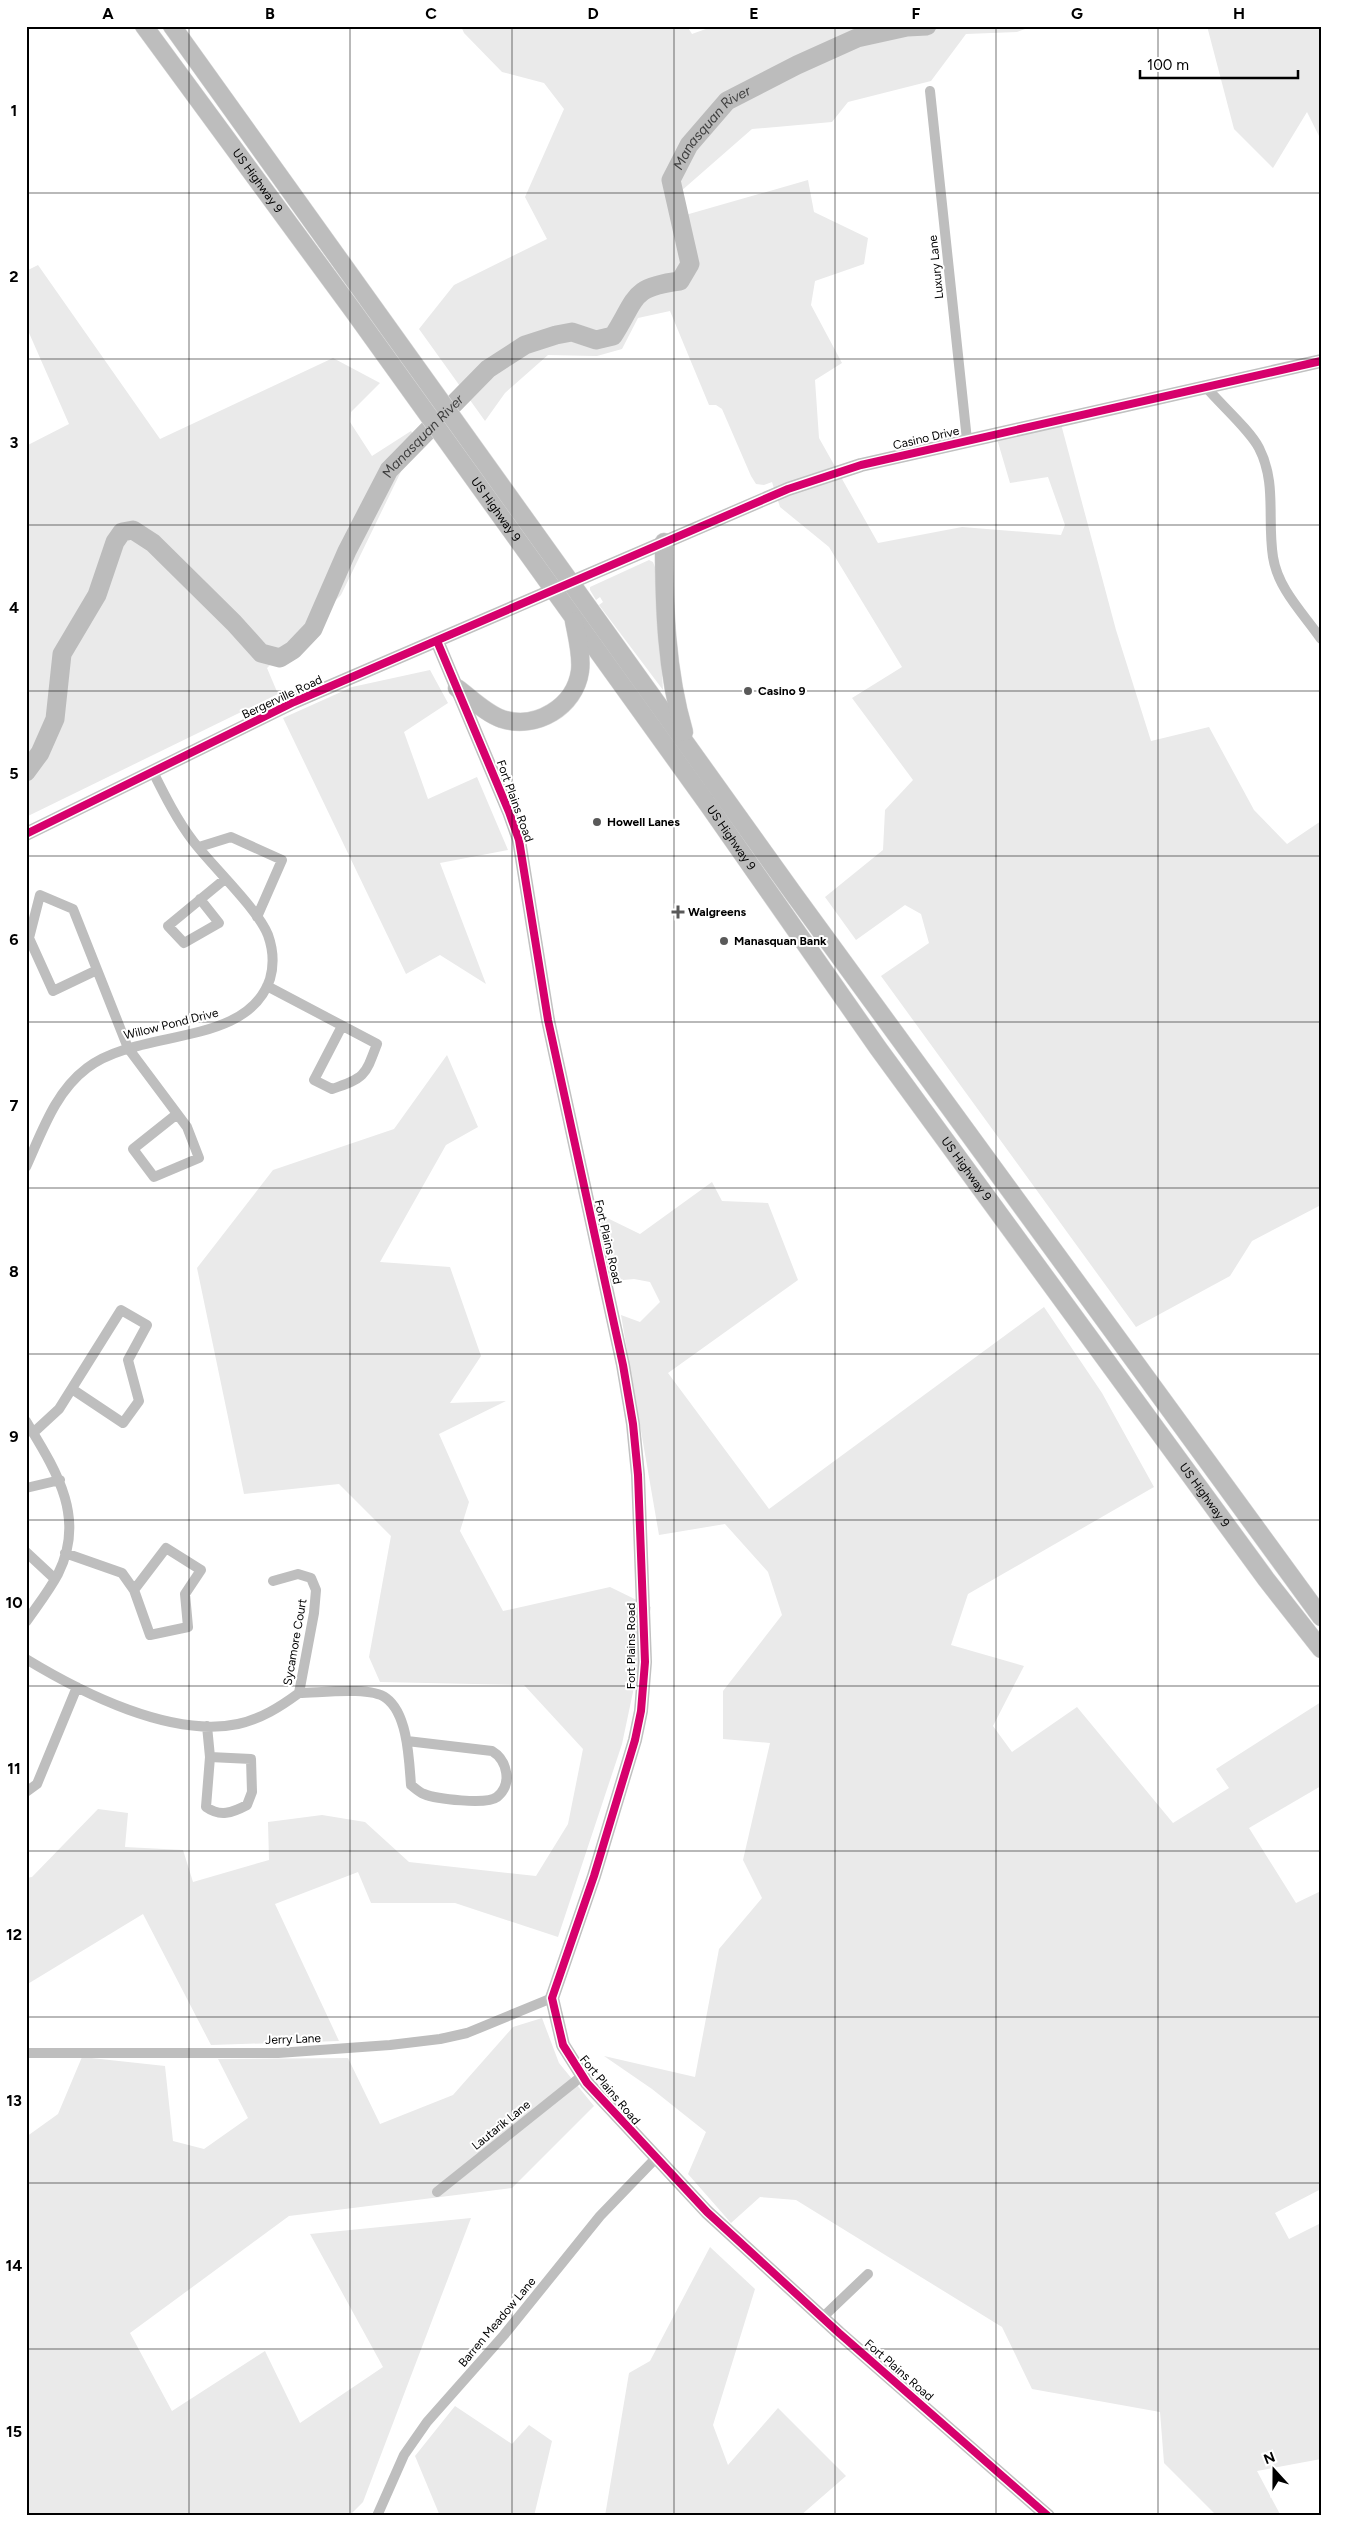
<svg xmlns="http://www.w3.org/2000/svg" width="1347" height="2542" font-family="Figtree,sans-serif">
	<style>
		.green { fill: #eaeaea }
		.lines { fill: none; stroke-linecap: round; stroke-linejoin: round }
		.river { stroke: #bcbcbc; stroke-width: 19 }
		.highway-casing { stroke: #dbdbdb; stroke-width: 19 }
		.street { stroke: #bebebe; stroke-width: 10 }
		.secondary { stroke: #c1c1c1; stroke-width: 14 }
		.highway { stroke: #bdbdbd; stroke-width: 18 }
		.cycleway-casing { stroke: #fff; stroke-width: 11 }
		.cycleway { stroke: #d6006c; stroke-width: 8 }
		.grid { fill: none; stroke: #000; stroke-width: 1; stroke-opacity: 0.55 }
		.poi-dot { fill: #595959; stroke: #fff; stroke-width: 2 }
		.labels { text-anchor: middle; stroke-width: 4; stroke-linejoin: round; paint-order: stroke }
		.street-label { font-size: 12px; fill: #000; stroke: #fff }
		.poi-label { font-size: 12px; font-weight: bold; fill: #000; stroke: #fff; text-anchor: start }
		.water-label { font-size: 14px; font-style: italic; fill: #404040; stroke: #fff }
		.neatline { fill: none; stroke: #000; stroke-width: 2 }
		.grid-label { font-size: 16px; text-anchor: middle; font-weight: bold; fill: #000 }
	</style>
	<rect width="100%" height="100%" fill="#fff"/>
	<!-- green -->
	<path class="green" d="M461,26H687L692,34L714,26H1033L1017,32L966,34L931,81L848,102L832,122L752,129L680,192L675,218L808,180L814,212L868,238L864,264L815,281L811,305L842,363L815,380L819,438L878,543L962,527L1061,535L1065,525L1048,477L1010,483L997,439L1061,424L1116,630L1151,741L1209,727L1254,810L1287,844L1321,821V1205L1252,1241L1230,1276L1136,1327L881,976L929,943L921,914L905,905L856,940L825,897L883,850L885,810L913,780L852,698L902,667L829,547L780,507L772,482L764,485L756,484L751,476L722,409L716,405H709L670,311L638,318L622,349L597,356L548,355L505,393L485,421L419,329L454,285L547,239L525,197L564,109L544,83L502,72L464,33Z
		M1207,26H1321V140L1307,112L1273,168L1234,129Z
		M38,265L160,439L333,358L380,383L351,412L350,422L372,456L411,431L423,449L410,453L341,595L267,668L278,694L26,817V446L69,424L26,326V271Z
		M649,560L653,562L656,570L663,690L599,605L603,602L600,597L596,600L590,590V587Z
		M430,670L448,703L404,732L428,799L477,777L508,850L440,863L486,984L440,955L406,974L283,718L352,687Z
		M447,1055L478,1127L446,1145L380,1262L450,1267L481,1356L450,1403L506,1401L439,1434L469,1502L460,1531L503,1611L610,1587L651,1607L622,1744L558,1937L455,1903H371L358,1872L275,1904L339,2041L211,2045L143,1914L26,1985V1878L32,1877L98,1809L128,1813L125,1847L183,1850L193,1882L269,1860L268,1822L322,1815L365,1822L409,1862L536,1876L568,1824L583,1749L524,1685L380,1682L369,1657L391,1536L339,1484L244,1494L197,1268L273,1170L394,1129Z
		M712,1182L722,1201L768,1203L798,1280L668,1373L769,1509L1044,1307L1102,1393L1154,1487L968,1594L951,1645L1024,1666L993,1726L1012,1752L1077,1707L1173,1823L1229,1788L1216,1769L1321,1702V1786L1249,1828L1296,1903L1321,1891V2189L1275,2213L1289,2239L1321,2223V2459L1257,2471L1281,2516H1217L1164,2463L1160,2412L1032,2389L1002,2327L796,2200L760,2197L731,2223L688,2174L706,2132L652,2089L604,2056L695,2077L719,1949L762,1898L743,1860L770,1743L723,1739V1691L782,1615L768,1572L725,1524L659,1535L621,1315L640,1322L660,1302L650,1282L634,1279L613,1281L599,1214L640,1234Z
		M542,2018L559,2063L594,2106L512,2188L289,2216L130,2333L172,2411L265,2351L300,2423L383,2367L310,2234L471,2218L363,2502L349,2516H26V2137L58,2114L82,2057L165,2066L173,2141L204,2149L248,2118L218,2059L348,2058L380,2124L453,2095L513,2027Z
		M710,2247L755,2289L713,2425L728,2465L778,2408L846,2476L800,2516H605L629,2373L650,2361Z
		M455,2406L512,2444L529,2425L552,2441L534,2516H440L415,2456Z"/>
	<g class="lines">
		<!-- river -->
		<path class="river" id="s1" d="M26,772L40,753L55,719L62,654L97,595L115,542L122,532L133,530L153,543L234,623L261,653L280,658L293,650L313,629L347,551L389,470L488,369L525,345L556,335L572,332L596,340L613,336C637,299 630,287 680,281L690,264L671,180L689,145L727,101L797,65L857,38L907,27L927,26"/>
		<defs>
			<g id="highway">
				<path id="s2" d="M144,26L354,312L709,806L878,1048L1266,1579L1321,1649"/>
				<path d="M172,26L793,893L1321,1617"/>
				<path d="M664,542C664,606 666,671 684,732"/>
				<path d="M457,688C471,698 485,713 502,719C536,730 575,707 580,671C582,656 577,637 574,621"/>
			</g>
		</defs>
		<!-- highway casing -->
		<use href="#highway" class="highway-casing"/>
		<!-- street -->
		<path class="street" d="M930,91L967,440
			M1206,387C1220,404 1250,430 1259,448C1277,483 1267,519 1273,557C1278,589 1303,613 1321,639
			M199,847L231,837L282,860L257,917
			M200,899L219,923L184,943L168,926L225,879
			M97,970L53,991L29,938L40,895L73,909L128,1048L187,1127L199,1158L154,1177L133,1149L177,1114
			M267,986L377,1044C365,1076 365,1078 332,1089L314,1080L342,1026
			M26,1167C42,1132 55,1092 87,1068C138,1028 247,1048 270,979C274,965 273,949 268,935C257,908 212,866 193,841C177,820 165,796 153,772
			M26,1421C55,1469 87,1517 58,1574C49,1591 37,1606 26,1622
			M33,1433L59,1409L121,1310L147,1325L128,1360L139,1401L123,1423L72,1389
			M26,1488L60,1480
			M26,1552L55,1579
			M65,1553L122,1573L134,1590L150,1635L188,1627L185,1594L201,1570L166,1548L134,1590
			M26,1659C82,1693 171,1738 238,1724C261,1719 280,1707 299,1693L314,1613L316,1590L311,1578L298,1574L273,1581
			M299,1693C319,1693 370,1686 386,1698C408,1714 409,1760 411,1785C415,1788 419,1792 424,1794C436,1799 487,1805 497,1797C513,1784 507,1760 492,1751L407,1741
			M207,1726L210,1757L206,1807C220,1817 232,1813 247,1805L252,1792L251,1759L210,1757
			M26,1792L37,1784L77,1687
			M26,2053H278L390,2045L440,2039L467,2033L552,1998
			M437,2192L582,2076
			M823,2317L868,2274
			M377,2516L404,2455L427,2422L504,2335L600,2216L655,2159"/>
		<!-- secondary -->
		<path class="secondary" d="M437,641L509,812L519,840L548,1020L623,1365L633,1424L638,1475L645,1662L641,1711L635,1740L594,1876L552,1998L563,2045L587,2083L707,2212L839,2333L1048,2516
			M26,834L294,702L788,489L861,465L1321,361"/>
		<!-- highway -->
		<use href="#highway" class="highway"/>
		<defs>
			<path id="cycleway" d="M437,641L509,812L519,840L548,1020L623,1365L633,1424L638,1475L645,1662L641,1711L635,1740L594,1876L552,1998L563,2045L587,2083L707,2212L839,2333L1048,2516
				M26,834L294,702L788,489L861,465L1321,361"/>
		</defs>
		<!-- cycleway casing -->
		<use href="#cycleway" class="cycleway-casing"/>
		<!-- cycleway -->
		<use href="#cycleway" class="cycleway"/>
	</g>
	<!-- grid -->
	<path class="grid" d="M189,26V2516M350,26V2516M512,26V2516M674,26V2516M835,26V2516M996,26V2516M1158,26V2516M26,193H1321M26,359H1321M26,525H1321M26,691H1321M26,856H1321M26,1022H1321M26,1188H1321M26,1354H1321M26,1520H1321M26,1686H1321M26,1851H1321M26,2017H1321M26,2183H1321M26,2349H1321"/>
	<!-- markers -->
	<g class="poi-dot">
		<circle cx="748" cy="691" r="5"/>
		<circle cx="597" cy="822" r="5"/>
		<path d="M675.5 904.5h5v5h5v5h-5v5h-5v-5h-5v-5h5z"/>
		<circle cx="724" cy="941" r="5"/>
	</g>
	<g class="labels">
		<!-- street labels -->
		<g class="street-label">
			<text dy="4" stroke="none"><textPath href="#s2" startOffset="192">US Highway 9</textPath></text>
			<text transform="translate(936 267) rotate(-96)" y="4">Luxury Lane</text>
			<text transform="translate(926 438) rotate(-13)" y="4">Casino Drive</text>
			<text dy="4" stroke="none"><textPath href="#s2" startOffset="598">US Highway 9</textPath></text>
			<text transform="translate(282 697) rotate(-25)" y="4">Bergerville Road</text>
			<text transform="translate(515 801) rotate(70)" y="4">Fort Plains Road</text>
			<text dy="4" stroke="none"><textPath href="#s2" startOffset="1002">US Highway 9</textPath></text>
			<text transform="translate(171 1024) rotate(-14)" y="4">Willow Pond Drive</text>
			<text dy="4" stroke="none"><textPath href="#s2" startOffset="1408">US Highway 9</textPath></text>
			<text transform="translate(608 1242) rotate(77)" y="4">Fort Plains Road</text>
			<text dy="4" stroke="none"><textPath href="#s2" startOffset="1812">US Highway 9</textPath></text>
			<text transform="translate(295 1642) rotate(-80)" y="4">Sycamore Court</text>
			<text transform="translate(631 1646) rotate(-90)" y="4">Fort Plains Road</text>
			<text transform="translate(293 2039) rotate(-2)" y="4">Jerry Lane</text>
			<text transform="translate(610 2090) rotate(50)" y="4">Fort Plains Road</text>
			<text transform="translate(501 2125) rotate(-39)" y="4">Lautarik Lane</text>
			<text transform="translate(497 2322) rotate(-50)" y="4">Barren Meadow Lane</text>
			<text transform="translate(899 2370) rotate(41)" y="4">Fort Plains Road</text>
		</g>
		<!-- poi labels -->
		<g class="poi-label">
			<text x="758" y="695">Casino 9</text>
			<text x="607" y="826">Howell Lanes</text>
			<text x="688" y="916">Walgreens</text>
			<text x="734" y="945">Manasquan Bank</text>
		</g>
		<!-- water labels -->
		<g class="water-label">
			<text dy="5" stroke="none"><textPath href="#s1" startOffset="1236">Manasquan River</textPath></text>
			<text dy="5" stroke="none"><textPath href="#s1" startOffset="740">Manasquan River</textPath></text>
		</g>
	</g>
	<!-- border -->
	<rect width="1347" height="2542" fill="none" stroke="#ffffff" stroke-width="55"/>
	<!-- north arrow -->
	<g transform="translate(1274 2470) rotate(339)" stroke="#ffffff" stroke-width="4" paint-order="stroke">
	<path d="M0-4L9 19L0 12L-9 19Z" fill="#000000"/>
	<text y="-8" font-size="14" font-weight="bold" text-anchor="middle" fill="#000000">N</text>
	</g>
	<!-- scale -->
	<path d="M1140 70v8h158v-8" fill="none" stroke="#000000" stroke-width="2.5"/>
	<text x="1147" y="70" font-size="15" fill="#000000" stroke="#ffffff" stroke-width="4" paint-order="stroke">100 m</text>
	<rect x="28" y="28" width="1292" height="2486" class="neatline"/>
	<g class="grid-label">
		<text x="108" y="19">A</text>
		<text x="270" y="19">B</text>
		<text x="431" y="19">C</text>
		<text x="593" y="19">D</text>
		<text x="754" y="19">E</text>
		<text x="916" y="19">F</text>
		<text x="1077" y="19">G</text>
		<text x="1239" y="19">H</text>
		<text x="14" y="116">1</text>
		<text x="14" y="282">2</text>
		<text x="14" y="448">3</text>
		<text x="14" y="613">4</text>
		<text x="14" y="779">5</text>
		<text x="14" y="945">6</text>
		<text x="14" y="1111">7</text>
		<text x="14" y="1277">8</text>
		<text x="14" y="1442">9</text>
		<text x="14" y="1608">10</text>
		<text x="14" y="1774">11</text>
		<text x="14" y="1940">12</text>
		<text x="14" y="2106">13</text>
		<text x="14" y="2271">14</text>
		<text x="14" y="2437">15</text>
	</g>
</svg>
